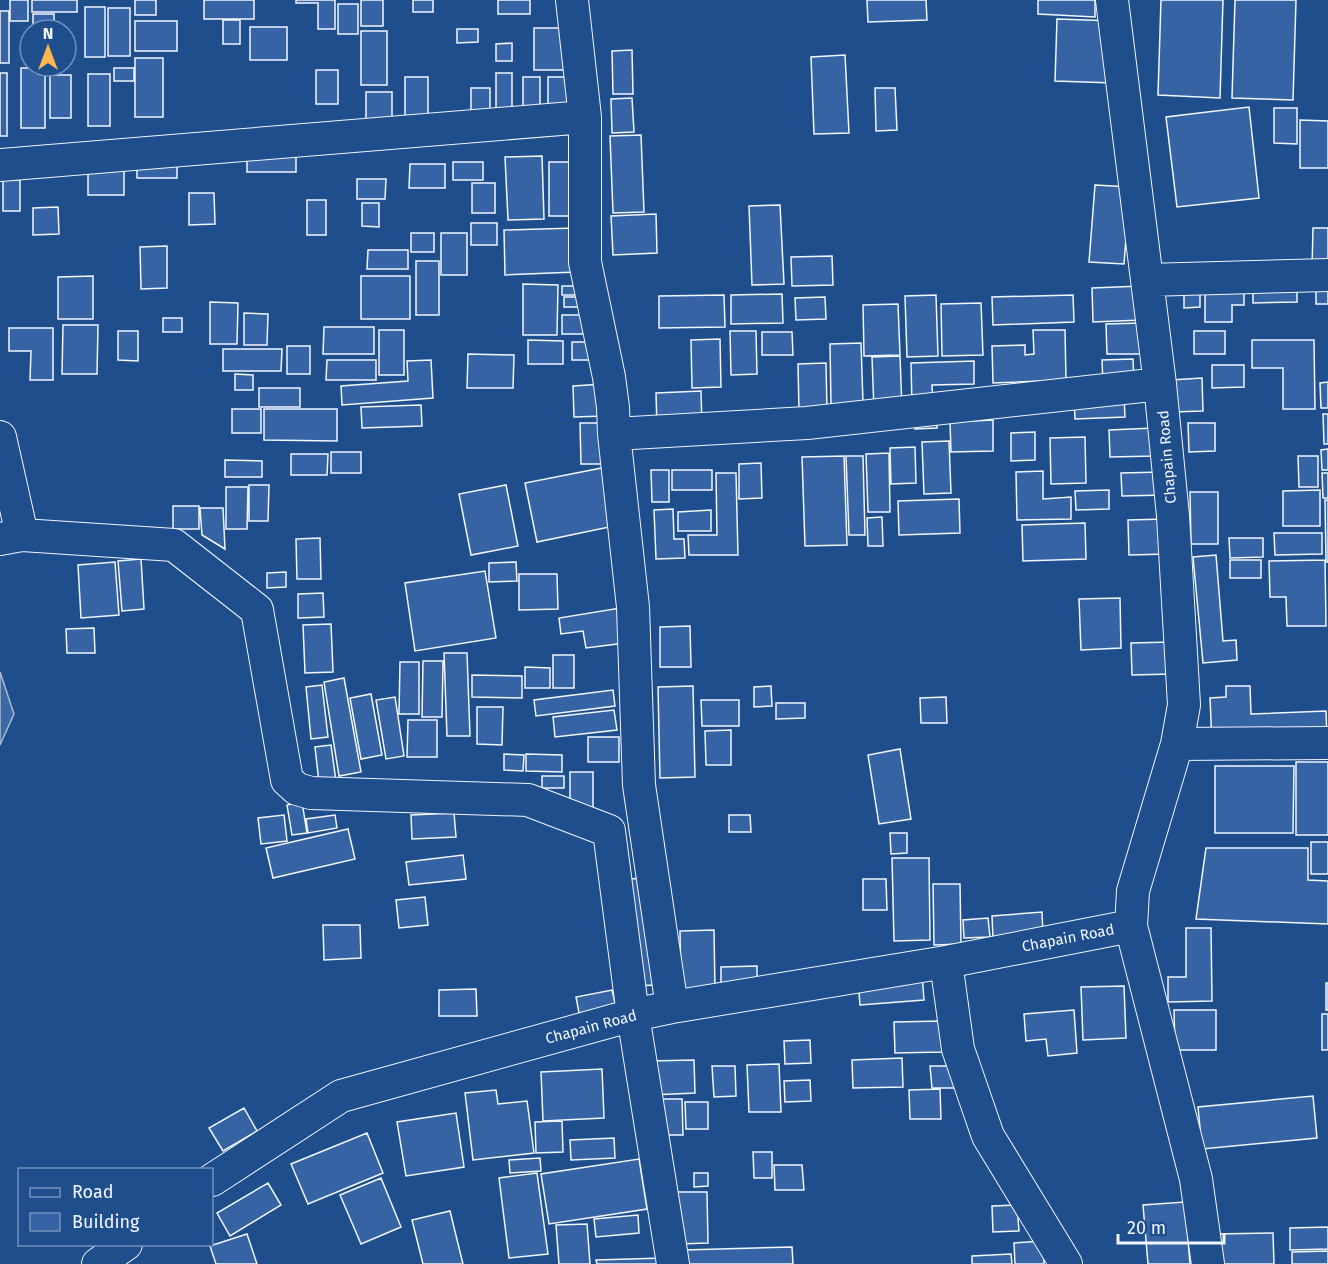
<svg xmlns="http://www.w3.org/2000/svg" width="1328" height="1264" font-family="'Fira Sans',sans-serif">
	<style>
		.water { fill: #3b69a3; stroke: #a8bbd7; stroke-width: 1.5 }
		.building { fill: #3563a3; stroke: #f2f6ff; stroke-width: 1.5 }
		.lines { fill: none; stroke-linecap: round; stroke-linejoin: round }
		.street-casing { stroke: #f2f6ff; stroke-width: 34 }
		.street { stroke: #1f4e8c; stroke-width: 32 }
		.labels { text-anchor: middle; stroke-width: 4.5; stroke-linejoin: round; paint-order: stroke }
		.street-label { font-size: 15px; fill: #f2f6ff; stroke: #1f4e8c }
	</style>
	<rect width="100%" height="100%" fill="#1f4e8c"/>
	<!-- water -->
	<path class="water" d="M0,672L14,714L0,745Z"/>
	<!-- building -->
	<path class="building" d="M10,0H28V21H10Z
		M32,0H77V12H32Z
		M135,0H156V15H135Z
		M204,0H254V19H204Z
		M296,0H335V29H318V3H296Z
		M361,0H383V26H361Z
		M413,0H433V12H413Z
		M498,0H530V14H498Z
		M867,0H926L927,20L868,22Z
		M1038,0H1095V17L1038,14Z
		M1161,0H1223L1220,98L1158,95Z
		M1235,0H1296L1293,100L1232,98Z
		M338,4H358V34H338Z
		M85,7H105V57H85Z
		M108,8H130V56H108Z
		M0,11H9V63H0Z
		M33,14H54V30H33Z
		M1057,19L1115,21L1113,83L1055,81Z
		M223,20H240V44H223Z
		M135,21H177V51H135Z
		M250,27H287V60H250Z
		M534,28H590V70H534Z
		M457,29H478V42L457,43Z
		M361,31H387V85H361Z
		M512,43V61H496V44Z
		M632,50L633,94H613L612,51Z
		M845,55L849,133L814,134L811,57Z
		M135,58H163V117H135Z
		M21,68H45V128H21Z
		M114,68H134V81H114Z
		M316,70H338V104H316Z
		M0,73H7V136H0Z
		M496,73H512V118H496Z
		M88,74H110V126H88Z
		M50,75H71V118H50Z
		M405,77H428V122H405Z
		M523,77H540V118H523Z
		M548,77H574V114H548Z
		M471,88H490V115H471Z
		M875,88H895L897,130L876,131Z
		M366,92H392V123H366Z
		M632,98L634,132L612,133L611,99Z
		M1249,107L1259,198L1177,207L1166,117Z
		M1274,108H1297V144L1274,143Z
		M1300,120L1328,121V168H1300Z
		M641,135L644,212L613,213L610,136Z
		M247,152H296V172H247Z
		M137,156H177V178H137Z
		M542,156L544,219L508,220L505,157Z
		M88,162H124V195H88Z
		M453,162H483V180H453Z
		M549,162H582L572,216H549Z
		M410,164H445V188H409Z
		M357,179H386L385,199H357Z
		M3,180H20V211H3Z
		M472,183H495V213H472Z
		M1095,185L1130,187L1124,264L1089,262Z
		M189,193H214L215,224L189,225Z
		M307,200H326V235H307Z
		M362,203H379V227L362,226Z
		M780,205L784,284L752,285L749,206Z
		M58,207L59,234L33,235V208Z
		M656,214L657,253L613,255L611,216Z
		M471,223H497V245H471Z
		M575,228L576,272L505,275L504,230Z
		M1313,228H1328V270H1312Z
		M411,233H434V252H411Z
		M441,233H467V275H441Z
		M167,246V288L141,289L140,247Z
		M368,250H408V269H367Z
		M832,256L833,285L792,286L791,257Z
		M416,261H439V315H416Z
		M93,276V319H58V277Z
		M361,276H410V319H361Z
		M1316,280H1328V304H1316Z
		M1253,282H1297V302L1253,303Z
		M523,284L558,285L557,335H523Z
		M1184,285H1200V307L1184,308Z
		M1205,285H1244V305H1232V322H1205Z
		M562,286H588V295H562Z
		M1141,286L1142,320L1093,322L1092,288Z
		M782,294L783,323L731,324V295Z
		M724,295L725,327L659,328V296Z
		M936,295L938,356L907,357L905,296Z
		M1073,295L1074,322L993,325L992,297Z
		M564,297H591V307H564Z
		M825,297L826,319L796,320L795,298Z
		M210,302L238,303L237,344H210Z
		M981,303L983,355L942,356L941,304Z
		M898,304L900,355L864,356L863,305Z
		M244,313L268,314L267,345H244Z
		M562,315H592V334H562Z
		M163,318H182V332H163Z
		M1142,323L1143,354H1107L1106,324Z
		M63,325H98L97,374H62Z
		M324,327H374V354H323Z
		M9,328H53V380H30L31,351H9Z
		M379,330H404V375H379Z
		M1033,330H1065L1066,380L993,383L992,346L1025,345V355L1034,354Z
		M118,331H138V361L118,360Z
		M730,331H756L757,374L731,375Z
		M1194,331H1225V354H1194Z
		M762,332H792L793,355H762Z
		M720,339L721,387L692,388L691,340Z
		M528,340L563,341V364H528Z
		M1252,340H1314L1315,409H1283V368H1252Z
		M572,342H599V360H572Z
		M861,343L863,403L831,404L830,344Z
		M287,346H310V374H287Z
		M223,349H282L281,371H223Z
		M468,354L514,355L513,388H467Z
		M900,356L902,410H874L872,357Z
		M1133,359L1134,384L1103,385L1102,360Z
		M327,360H376V380H326Z
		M431,360L433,398L342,405L341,386L408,381L407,361Z
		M974,361V384L932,385L933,405L912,406L911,363Z
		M826,363L827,411L799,412L798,364Z
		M1212,365H1244V387L1212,388Z
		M235,374L253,375V390H235Z
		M1202,378L1203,411L1172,412L1171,380Z
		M1328,382V408H1321L1320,383Z
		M603,384L605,416L574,417L573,386Z
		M259,388H300V407H259Z
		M701,391L702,426L657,427L656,393Z
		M1124,397L1125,417L1075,419L1074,398Z
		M421,405L422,426L362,428L361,407Z
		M232,409H261V433H232Z
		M264,409H337V441L264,440Z
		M1323,414H1328V444H1324Z
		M937,416V428L915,429L914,417Z
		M993,420V451L951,452L950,422Z
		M580,423H602V464H581Z
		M1188,423H1215V451L1189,452Z
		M1154,428V456L1110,457L1109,430Z
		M1035,432V460L1011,461V433Z
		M1085,437L1086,483L1051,484L1050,438Z
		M949,441L951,493L924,494L922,442Z
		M915,447L916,483L891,484L890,448Z
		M1328,449V470H1322L1321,450Z
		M331,452H361V473H331Z
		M889,453L890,512H868L866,454Z
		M291,454H328L327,475H291Z
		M844,456L847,545L805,546L802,457Z
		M846,456H863L865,535H849Z
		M1298,456H1318V487H1299Z
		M225,460L262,461V477H225Z
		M761,463L762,498L739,499V464Z
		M607,467L619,525L537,542L525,483Z
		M651,470H669V502H652Z
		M672,470H712V490H672Z
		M1043,471V499L1071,497V519L1017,520L1016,472Z
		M1162,472L1164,495L1122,496L1121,473Z
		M716,473H736L738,555H689L688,535H717Z
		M1322,473H1328V498H1323Z
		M249,485H269L268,521H249Z
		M506,485L518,546L471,555L459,494Z
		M226,487H248L247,529H226Z
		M1109,490V509L1076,510L1075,491Z
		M1320,490V526H1283V491Z
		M1190,492H1218V544H1191Z
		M959,499L960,533L899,535L898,501Z
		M1325,500H1328V562H1326Z
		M173,506H199V529H173Z
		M200,508H223L225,549L202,535Z
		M673,509L674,539H684L685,558L656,559L654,510Z
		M711,510V531H678V512Z
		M882,517L883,546H868L867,518Z
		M1166,519L1167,554L1129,555L1128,520Z
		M1085,523L1086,559L1023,561L1022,525Z
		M1274,533H1322V554L1275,555Z
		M320,538L321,579H297L296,539Z
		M1229,538H1263V557L1230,558Z
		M1216,555L1223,641L1236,640L1237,660L1203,663L1193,557Z
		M141,559L144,609L122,611L118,561Z
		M1230,560H1261V578H1230Z
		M1325,560L1326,626H1287L1286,597H1270L1269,561Z
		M115,562L119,615L81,618L78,565Z
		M516,562L517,581L489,582V563Z
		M485,571L496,638L415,651L405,583Z
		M286,572V587L267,588V573Z
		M519,574H557L558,609L519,610Z
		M323,593L324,617L298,618V594Z
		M1120,598L1121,648L1081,650L1079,599Z
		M620,608L625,643L586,648L583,631L561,634L559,618Z
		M331,624L333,672L305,673L303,625Z
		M690,626L691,667H660V627Z
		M94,628L95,653H67L66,629Z
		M1171,642L1172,674L1132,675L1131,643Z
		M444,653H467L470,736H447Z
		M553,655H574V688H553Z
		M423,661H443L442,717H422Z
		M400,662H419V714H399Z
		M525,667L550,668V688H525Z
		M472,675L522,676V698L472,697Z
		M344,678L361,772L339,776L324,682Z
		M322,685L328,737L311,739L306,687Z
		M693,686L695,777L660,778L658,687Z
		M771,686L772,706L754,707V687Z
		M1226,686H1250L1251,714L1326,711L1327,740L1212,744L1210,698L1226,697Z
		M613,690L615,706L536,716L534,700Z
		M371,694L382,755L361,759L350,698Z
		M395,697L404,756L386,759L376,700Z
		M946,697L947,723H921L920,698Z
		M701,700H739V726H702Z
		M776,703H805V718L776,719Z
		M477,707H503L502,745L477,744Z
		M614,710L617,730L555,737L553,717Z
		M408,720H437V757H407Z
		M731,730V765H706L705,731Z
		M588,737H619V762H588Z
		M331,745L336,781L319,783L315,747Z
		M900,749L911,819L879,824L868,755Z
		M504,754L524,755L523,771L504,770Z
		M526,754L562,755V772L526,771Z
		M1296,762H1328V835H1296Z
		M1215,766H1294L1293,833H1215Z
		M570,772H593V813H570Z
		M542,776H564V788H542Z
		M302,802L307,833L292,835L287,805Z
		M454,813L456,837L412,839L411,815Z
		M284,815L287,841L261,844L258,818Z
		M335,815L337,828L308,833L306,819Z
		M729,815H750L751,832H729Z
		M348,829L355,859L273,878L266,848Z
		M890,833H907V853L891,854Z
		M1311,842H1328V874H1311Z
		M1206,848H1308V880L1328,881V924L1196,919Z
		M463,855L466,879L409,885L406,862Z
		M892,858H929L930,940L894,941Z
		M651,878L656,985L633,986L628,879Z
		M863,879H886L887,910H863Z
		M933,884H960L961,944L934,945Z
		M425,897L428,925L399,928L396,900Z
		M1042,912L1043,935L993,938L992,916Z
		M988,918L990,937L964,938L963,920Z
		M323,925H360L361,958L324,960Z
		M1186,928H1211L1212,1001L1168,1002V977H1186Z
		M714,930L715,990L681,991L680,931Z
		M757,966V986L721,987V967Z
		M922,974L924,1000L860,1005L858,980Z
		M1326,983H1328V1010H1326Z
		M1124,986L1126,1038L1083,1040L1081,987Z
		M476,989L477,1016H439V990Z
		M612,990L617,1011L580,1018L576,997Z
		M1074,1010L1077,1053L1048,1056L1046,1039L1026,1041L1024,1014Z
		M1174,1010H1216V1050H1175Z
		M1322,1014H1328V1050H1322Z
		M942,1021L943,1052L895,1053L894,1022Z
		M810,1040L811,1063L785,1064L784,1041Z
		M902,1058L903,1087L853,1088L852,1060Z
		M694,1060L695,1093L651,1095L650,1061Z
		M779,1064L781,1112H749L747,1065Z
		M712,1066H735L736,1096L714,1097Z
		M930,1066H955L956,1088H932Z
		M602,1069L604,1118L543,1121L541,1072Z
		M810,1080L811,1101L785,1102L784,1081Z
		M940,1089L941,1119H910L909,1090Z
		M496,1090L498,1104L527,1101L534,1153L473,1160L465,1093Z
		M1313,1096L1317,1138L1202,1149L1198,1107Z
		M659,1099H682L683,1135H660Z
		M685,1102H708V1129H686Z
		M244,1108L257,1131L223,1151L209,1128Z
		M456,1113L464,1167L406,1176L397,1122Z
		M562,1121L563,1152L536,1153L535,1122Z
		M367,1133L383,1173L308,1204L291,1164Z
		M614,1138L615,1158L571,1160L570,1140Z
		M753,1152H772V1178H754Z
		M540,1158L541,1171L510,1173L509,1160Z
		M639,1159L647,1209L549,1224L541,1174Z
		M774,1165H802L804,1190H775Z
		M537,1173L548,1254L509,1258L499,1178Z
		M694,1173H708V1186L694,1187Z
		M381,1178L401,1227L361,1244L340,1195Z
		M268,1183L281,1205L230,1236L217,1213Z
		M678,1192H707L708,1243L679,1244Z
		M1185,1202L1190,1264H1148L1143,1205Z
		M1017,1205L1019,1231L993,1232L992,1206Z
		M450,1211L463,1264H423L412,1220Z
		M638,1215L639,1233L596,1237L594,1219Z
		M587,1224L590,1264H559L556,1225Z
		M1328,1227V1249L1290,1250V1228Z
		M1273,1233L1274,1264H1215L1214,1234Z
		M247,1234L257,1264H216L210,1246Z
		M1043,1241L1044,1264H1015L1014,1243Z
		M792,1247L793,1264H684V1250Z
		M1328,1251V1264H1292V1252Z
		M1011,1254L1012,1264H972V1256Z
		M663,1258V1264H597L596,1260Z"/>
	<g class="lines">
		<defs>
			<path id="street" d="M572,0L585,117V262L609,377L613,407L614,434L633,607L639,785L672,1007
				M1112,0L1147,280
				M0,165L585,117
				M614,434L807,423L1160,384
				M0,437L22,535L0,539
				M22,535L174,545L257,610L287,780L297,789L311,793L528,800L609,831L633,1015L673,1264
				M1177,744L1328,743
				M1131,926L1196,1179L1208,1264
				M946,962L958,1049L988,1136L1066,1264
				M212,1180L341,1096L633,1015L672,1007L946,962L1131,926L1133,891L1177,744L1184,705L1173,516L1160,384L1147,280L1328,275
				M98,1264L126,1244"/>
		</defs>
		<!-- street casing -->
		<use href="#street" class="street-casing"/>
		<!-- street -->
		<use href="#street" class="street"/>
	</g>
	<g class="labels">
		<!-- street labels -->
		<g class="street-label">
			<text transform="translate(1167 457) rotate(-95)" y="5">Chapain Road</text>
			<text transform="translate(1068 938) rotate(-11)" y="5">Chapain Road</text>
			<text transform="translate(591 1027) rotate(-15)" y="5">Chapain Road</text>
		</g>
	</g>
	<!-- legend -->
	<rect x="18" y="1168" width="195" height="78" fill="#1f4e8c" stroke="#7391ba" stroke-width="1.5"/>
	<rect x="30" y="1188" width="30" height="9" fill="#1f4e8c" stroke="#7391ba" stroke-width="1.5"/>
	<text x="72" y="1198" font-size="18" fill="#f2f6ff">Road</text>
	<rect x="30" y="1213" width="30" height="18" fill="#3563a3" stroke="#7391ba" stroke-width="1.5"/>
	<text x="72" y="1228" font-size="18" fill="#f2f6ff">Building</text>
	<!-- north arrow -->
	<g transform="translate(48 48)"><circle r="28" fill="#1f4e8c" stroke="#7391ba" stroke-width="1.5"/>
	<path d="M0-4.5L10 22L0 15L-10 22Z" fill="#ffb74d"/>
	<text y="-9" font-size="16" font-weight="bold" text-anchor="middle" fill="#f2f6ff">N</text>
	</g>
	<!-- scale -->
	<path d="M1118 1234v9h106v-9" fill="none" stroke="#f2f6ff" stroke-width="3"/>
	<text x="1127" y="1234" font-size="18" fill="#f2f6ff" stroke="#1f4e8c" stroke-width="4.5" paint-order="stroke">20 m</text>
</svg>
